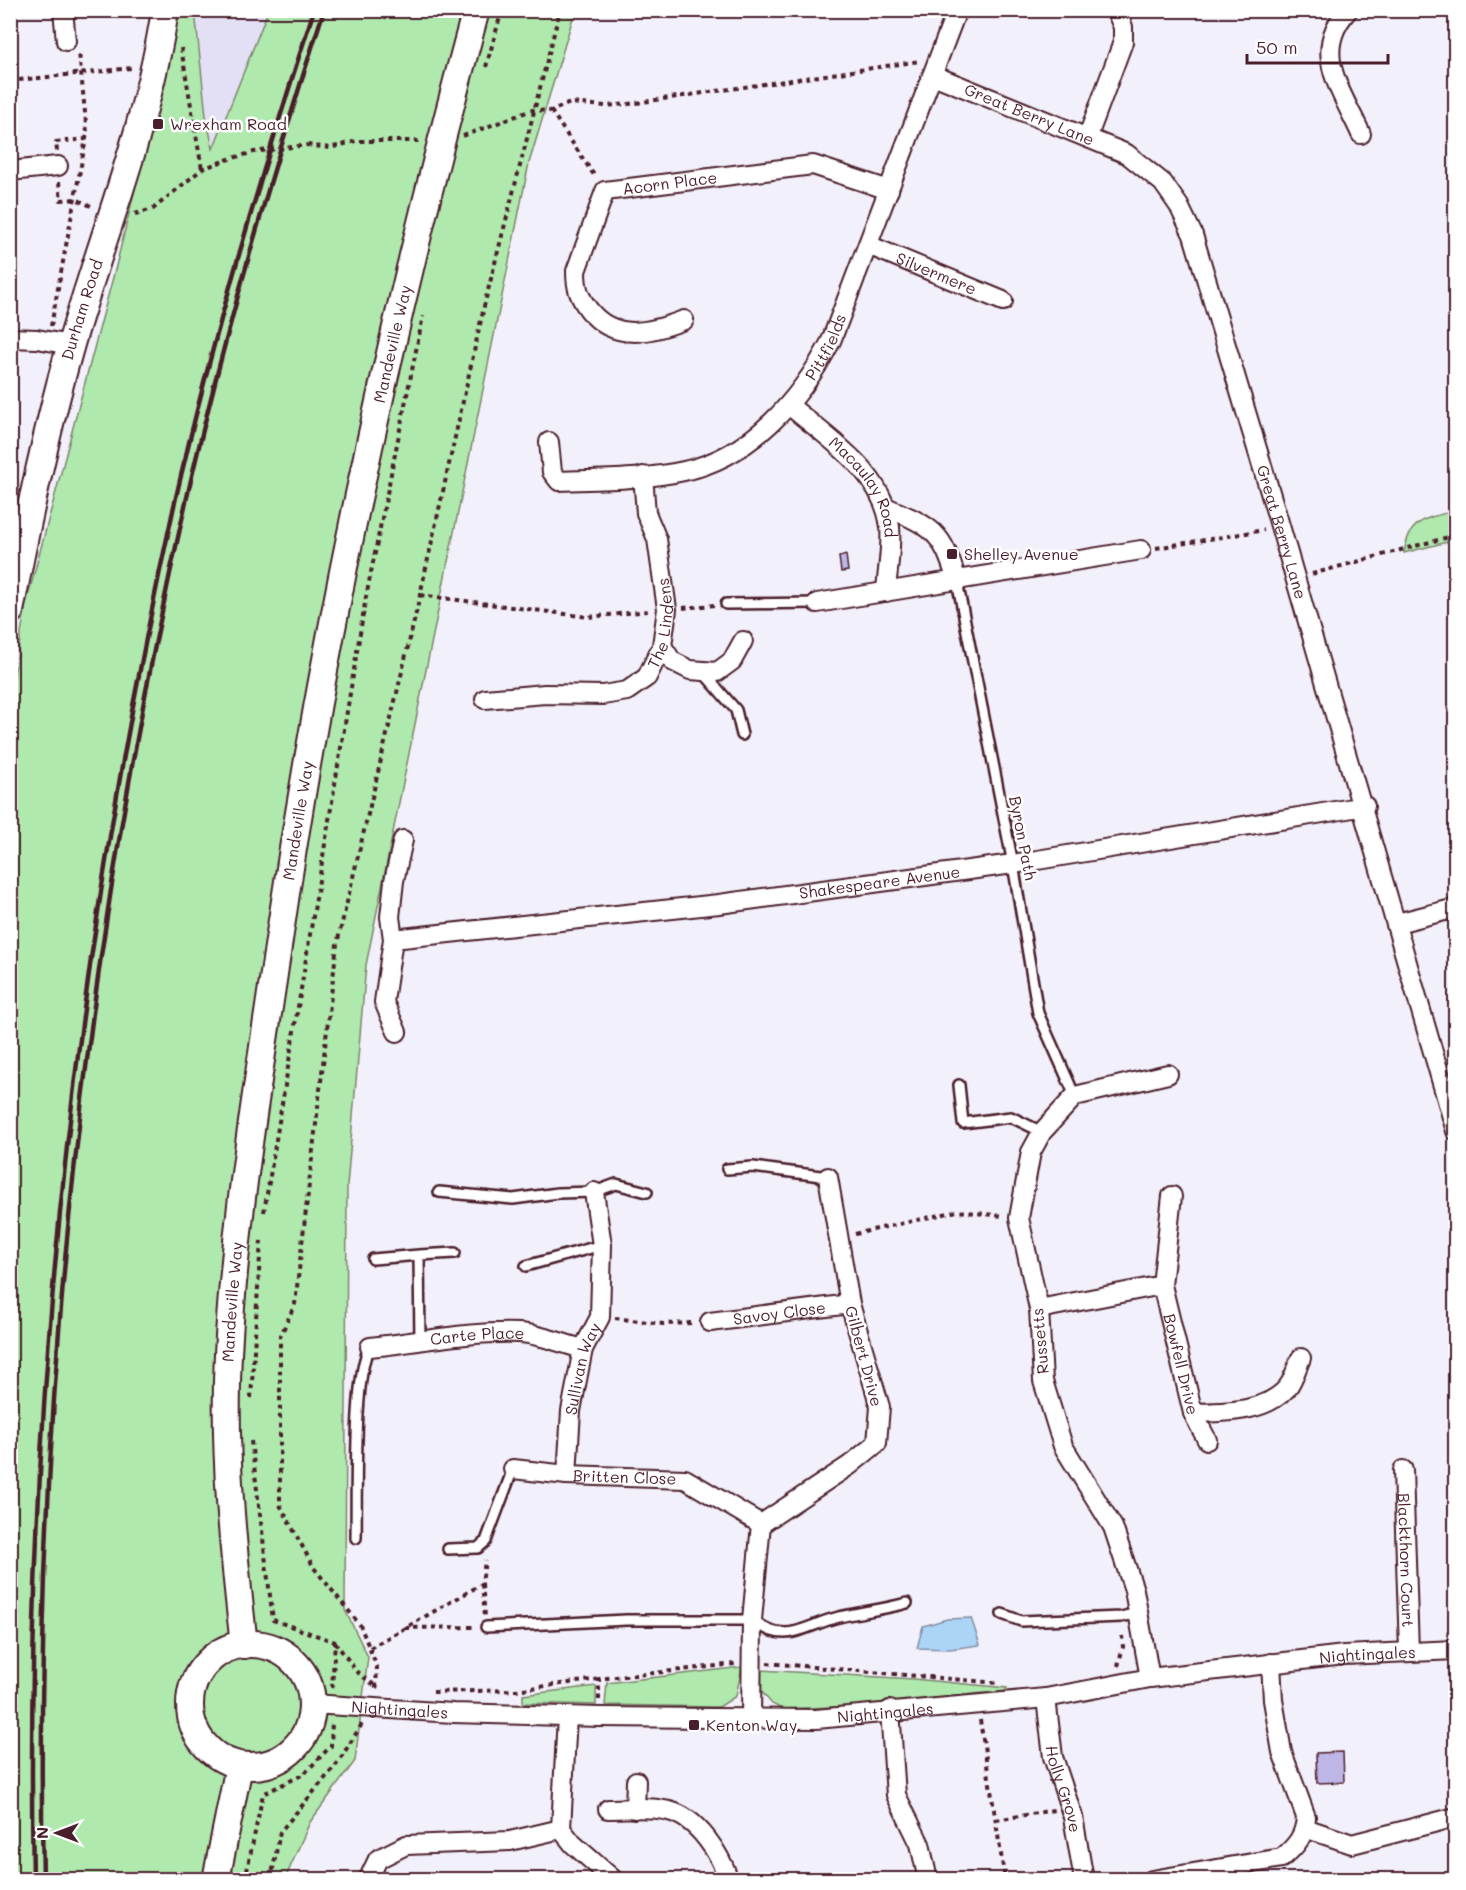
<svg xmlns="http://www.w3.org/2000/svg" width="1466" height="1890" font-family="Mali,sans-serif">
	<style>
		.built { fill: #e3dff5 }
		.green { fill: #afe9ad; stroke: #7c846c; stroke-width: 1.5 }
		.water { fill: #abd5f6; stroke: #848ca5; stroke-width: 1.5 }
		.building { fill: #bfb6e8; stroke: #4a1f2b; stroke-width: 1.5 }
		.lines { fill: none; stroke-linecap: round; stroke-linejoin: round }
		.lane-casing { stroke: #4a1f2b; stroke-width: 14 }
		.street-casing { stroke: #4a1f2b; stroke-width: 22 }
		.secondary-casing { stroke: #4a1f2b; stroke-width: 30 }
		.path { stroke: #4a1f2b; stroke-width: 4; stroke-dasharray: 4.5 4.5; stroke-linecap: butt }
		.lane { stroke: #fff; stroke-width: 9 }
		.street { stroke: #fff; stroke-width: 18 }
		.secondary { stroke: #fff; stroke-width: 26 }
		.rail { stroke: #4a1f2b; stroke-width: 4.5 }
		.path-bridge { stroke: #4a1f2b; stroke-width: 4; stroke-dasharray: 4.5 4.5; stroke-linecap: butt }
		.poi-dot { fill: #4a1f2b; stroke: #fff; stroke-width: 2 }
		.labels { text-anchor: middle; stroke-width: 5; stroke-linejoin: round; paint-order: stroke }
		.street-label { font-size: 16px; fill: #4a1f2b; stroke: #fff }
		.poi-label { font-size: 16px; fill: #4a1f2b; stroke: #fff; text-anchor: start }
	</style>
	<rect width="100%" height="100%" fill="#f2f0fa"/>
	<filter id="ink" filterUnits="userSpaceOnUse"><feTurbulence type="fractalNoise" baseFrequency=".0167" numOctaves="2"/><feDisplacementMap in="SourceGraphic" scale="12" xChannelSelector="R" yChannelSelector="G"/><feConvolveMatrix kernelMatrix="1 2 1 2 8 2 1 2 1" color-interpolation-filters="sRGB"/></filter>
	<g filter="url(#ink)">
		<!-- built -->
		<path class="built" d="M195,11H268L213,150L206,116Z"/>
		<!-- green -->
		<path class="green" d="M179,11H195L206,116L213,149L268,11H575L529,163L366,965L347,1186L345,1610L368,1657L355,1761L310,1822L285,1879L11,1880V693L26,604L116,266Z
			M1455,511V540L1404,553C1409,519 1426,518 1455,511Z
			M742,1667L736,1696L719,1707L605,1705L607,1683Z
			M760,1670L913,1679L1007,1688L1004,1695L973,1701L782,1709L772,1704L759,1689Z
			M596,1686V1705L523,1703V1695Z"/>
		<!-- water -->
		<path class="water" d="M971,1618L980,1645L950,1649L917,1648L923,1626L947,1619Z"/>
		<!-- building -->
		<path class="building" d="M846,555L848,571L841,572L839,557Z
			M1343,1752L1344,1782L1317,1783L1316,1753Z"/>
		<g class="lines">
			<defs>
				<path id="lane" d="M957,581L1013,864L1038,1013L1075,1096
					M726,604L817,603
					M703,672L736,710L742,735
					M959,1085L963,1123L1011,1117L1042,1132
					M727,1169L753,1167L828,1177
					M439,1192L513,1199L558,1193L594,1192L616,1184L647,1192
					M373,1259L419,1255
					M526,1266L602,1245
					M420,1342L419,1255L455,1253
					M356,1538C357,1500 353,1371 370,1347
					M448,1549L478,1548L486,1541L513,1469
					M1002,1614L1021,1621L1121,1617L1138,1613
					M486,1627L626,1620H752C787,1647 804,1625 839,1617C861,1612 885,1609 907,1603"/>
				<g id="street">
					<path d="M63,10L66,41"/>
					<path d="M1348,10C1310,52 1342,91 1361,134"/>
					<path id="s1" d="M933,75L1127,154L1163,183L1179,206L1193,235C1283,533 1371,832 1456,1131"/>
					<path d="M1088,136L1123,42V27L1116,10"/>
					<path d="M10,171L58,166"/>
					<path id="s2" d="M868,245L1003,301"/>
					<path id="s3" d="M684,320C650,333 614,342 589,310C579,297 576,288 576,271L605,191L813,165L889,190"/>
					<path d="M10,338L37,339L71,345"/>
					<path id="s4" d="M789,405C828,439 883,471 890,527C892,548 887,572 886,592"/>
					<path id="s5" d="M549,442L552,472L559,481C600,479 644,480 684,471C751,457 801,399 831,341L957,10"/>
					<path d="M886,507C933,527 942,531 957,581"/>
					<path d="M817,603L1141,550"/>
					<path d="M662,646L672,661L690,670L717,672L732,661L743,641"/>
					<path id="s6" d="M485,699L545,694L603,695L627,691L647,677L662,646L667,609L657,539L646,513L643,476"/>
					<path d="M1397,923L1456,908"/>
					<path id="s7" d="M393,939L719,904L1013,864L1365,806"/>
					<path d="M397,1032L384,1002L393,939L390,917L394,881L403,840"/>
					<path id="s8" d="M1172,1196L1162,1285L1193,1413L1207,1440"/>
					<path d="M1039,1309L1162,1285"/>
					<path id="s9" d="M710,1322L850,1304"/>
					<path id="s10" d="M370,1347C420,1342 469,1331 519,1333C540,1334 563,1344 583,1349"/>
					<path d="M1193,1413C1224,1412 1265,1413 1287,1388C1293,1381 1297,1367 1301,1358"/>
					<path id="s11" d="M513,1469L567,1475L685,1479L761,1524"/>
					<path id="s12" d="M1403,1470L1409,1651"/>
					<path id="s13" d="M567,1475L571,1411L583,1349L600,1317L602,1245L594,1192"/>
					<path d="M1150,1678L1134,1590L1113,1527L1063,1446L1043,1381L1039,1309L1019,1218L1031,1152L1042,1132L1075,1096L1168,1074"/>
					<path id="s14" d="M1046,1698L1053,1757L1073,1817L1084,1880"/>
					<path id="s15" d="M312,1704L453,1713L600,1717L816,1719L1046,1698L1150,1678L1344,1655L1456,1650"/>
					<path d="M890,1710L896,1795L920,1844L928,1880"/>
					<path d="M567,1716L561,1829L573,1844L614,1880"/>
					<path d="M751,1720L752,1620L761,1524L850,1465L877,1443L880,1407L850,1304L828,1177"/>
					<path d="M608,1809C627,1809 650,1806 669,1811C698,1818 720,1854 729,1880"/>
					<path d="M635,1809L636,1781"/>
					<path d="M1305,1828L1352,1844L1456,1817"/>
					<path d="M368,1880L378,1859L406,1845L510,1841L561,1829"/>
					<path d="M1152,1880L1282,1858C1296,1846 1305,1836 1306,1817L1282,1752L1273,1700L1271,1663"/>
				</g>
				<g id="secondary">
					<path id="s16" d="M10,611C27,522 46,431 71,344C103,234 148,124 165,10"/>
					<circle cx="251" cy="1705" r="61"/>
					<path id="s17" d="M244,1645C233,1548 223,1452 228,1354C235,1215 259,1077 279,940C325,626 393,316 476,10"/>
					<path d="M216,1880L239,1766"/>
				</g>
			</defs>
			<!-- lane casing -->
			<use href="#lane" class="lane-casing"/>
			<!-- street casing -->
			<use href="#street" class="street-casing"/>
			<!-- secondary casing -->
			<use href="#secondary" class="secondary-casing"/>
			<!-- path -->
			<path class="path" d="M181,48L202,169
				M486,67L502,10
				M10,81L132,68
				M551,111L596,178
				M463,136L532,110L551,111L570,103L605,106L629,104L920,61
				M307,145L330,148L356,141H421
				M57,151L56,142L86,139
				M59,182L61,200L76,199L93,207
				M135,214L153,209L202,169L226,160
				M51,326L87,133L79,52
				M1156,548L1264,530
				M1312,574L1456,535
				M420,595L588,617L649,611
				M683,608L714,605
				M264,1212L366,597L423,316
				M855,1234L957,1211L1004,1216
				M615,1318L663,1324L694,1323
				M251,1398L261,1240
				M251,1441L273,1620L335,1642L332,1688
				M482,1584L485,1616
				M405,1628L476,1627
				M335,1642L357,1672L378,1688
				M370,1648L482,1584L485,1560
				M767,1663L998,1683
				M1118,1666L1123,1647L1122,1636
				M376,1688L377,1667L360,1625L314,1568L280,1505V1337L295,1304L337,944L416,613L485,302L560,10
				M433,1692L516,1690L599,1679
				M599,1700V1679L735,1664
				M980,1720L1005,1880
				M996,1820L1054,1810
				M245,1880L263,1794L304,1774L331,1746L332,1722
				M271,1880L280,1832L337,1764L362,1724"/>
			<!-- lane -->
			<use href="#lane" class="lane"/>
			<!-- street -->
			<use href="#street" class="street"/>
			<!-- secondary -->
			<use href="#secondary" class="secondary"/>
			<!-- rail -->
			<path class="rail" d="M33,1880C24,1419 74,956 174,506C212,339 261,173 314,10
				M43,1880C33,1422 83,952 185,506C223,339 271,173 324,10"/>
			<!-- path-bridge -->
			<path class="path-bridge" d="M226,160L254,152L307,145"/>
		</g>
	</g>
	<!-- markers -->
	<g class="poi-dot">
		<rect x="152" y="118" width="12" height="12" rx="3"/>
		<rect x="946" y="548" width="12" height="12" rx="3"/>
		<rect x="688" y="1719" width="12" height="12" rx="3"/>
	</g>
	<g class="labels">
		<!-- street labels -->
		<g class="street-label">
			<text dy="6" stroke="none"><textPath href="#s1" startOffset="104">Great Berry Lane</textPath></text>
			<text dy="6" stroke="none"><textPath href="#s3" startOffset="296">Acorn Place</textPath></text>
			<text dy="6" stroke="none"><textPath href="#s2" startOffset="74">Silvermere</textPath></text>
			<text dy="6" stroke="none"><textPath href="#s16" startOffset="310">Durham Road</textPath></text>
			<text dy="6" stroke="none"><textPath href="#s17" startOffset="1316">Mandeville Way</textPath></text>
			<text dy="6" stroke="none"><textPath href="#s5" startOffset="362">Pittfields</textPath></text>
			<text dy="6" stroke="none"><textPath href="#s4" startOffset="114">Macaulay Road</textPath></text>
			<text dy="6" stroke="none"><textPath href="#s1" startOffset="626">Great Berry Lane</textPath></text>
			<text dy="6" stroke="none"><textPath href="#s6" startOffset="224">The Lindens</textPath></text>
			<text dy="6" stroke="none"><textPath href="#s17" startOffset="830">Mandeville Way</textPath></text>
			<text transform="translate(1023 838) rotate(79)" y="6">Byron Path</text>
			<text dy="6" stroke="none"><textPath href="#s7" startOffset="490">Shakespeare Avenue</textPath></text>
			<text dy="6" stroke="none"><textPath href="#s17" startOffset="344">Mandeville Way</textPath></text>
			<text dy="6" stroke="none"><textPath href="#s9" startOffset="70">Savoy Close</textPath></text>
			<text dy="6" stroke="none"><textPath href="#s10" startOffset="108">Carte Place</textPath></text>
			<text transform="translate(1040 1341) rotate(-95)" y="6">Russetts</text>
			<text transform="translate(864 1356) rotate(75)" y="6">Gilbert Drive</text>
			<text dy="6" stroke="none"><textPath href="#s8" startOffset="171">Bowfell Drive</textPath></text>
			<text dy="6" stroke="none"><textPath href="#s13" startOffset="108">Sullivan Way</textPath></text>
			<text dy="6" stroke="none"><textPath href="#s11" startOffset="112">Britten Close</textPath></text>
			<text dy="6" stroke="none"><textPath href="#s12" startOffset="90">Blackthorn Court</textPath></text>
			<text dy="6" stroke="none"><textPath href="#s15" startOffset="1060">Nightingales</textPath></text>
			<text dy="6" stroke="none"><textPath href="#s15" startOffset="88">Nightingales</textPath></text>
			<text dy="6" stroke="none"><textPath href="#s15" startOffset="574">Nightingales</textPath></text>
			<text dy="6" stroke="none"><textPath href="#s14" startOffset="93">Holly Grove</textPath></text>
		</g>
		<!-- poi labels -->
		<g class="poi-label">
			<text x="170" y="130">Wrexham Road</text>
			<text x="964" y="560">Shelley Avenue</text>
			<text x="706" y="1731">Kenton Way</text>
		</g>
	</g>
	<!-- margin -->
	<rect width="1466" height="1890" fill="none" stroke="#fff" stroke-width="36"/>
	<rect x="18" y="18" width="1430" height="1854" fill="none" stroke="#4a1f2b" stroke-width="2" filter="url(#ink)"/>
	<!-- north arrow -->
	<g transform="translate(57 1833) rotate(270)" stroke="#ffffff" stroke-width="4.5" paint-order="stroke">
	<path d="M0-4.5L10 22L0 15L-10 22Z" fill="#4a1f2b"/>
	<text y="-9" font-size="16" font-weight="bold" text-anchor="middle" fill="#4a1f2b">N</text>
	</g>
	<!-- scale -->
	<path d="M1247 54v9h141v-9" fill="none" stroke="#4a1f2b" stroke-width="3"/>
	<text x="1256" y="54" font-size="18" fill="#4a1f2b" stroke="#ffffff" stroke-width="4.5" paint-order="stroke">50 m</text>
</svg>
